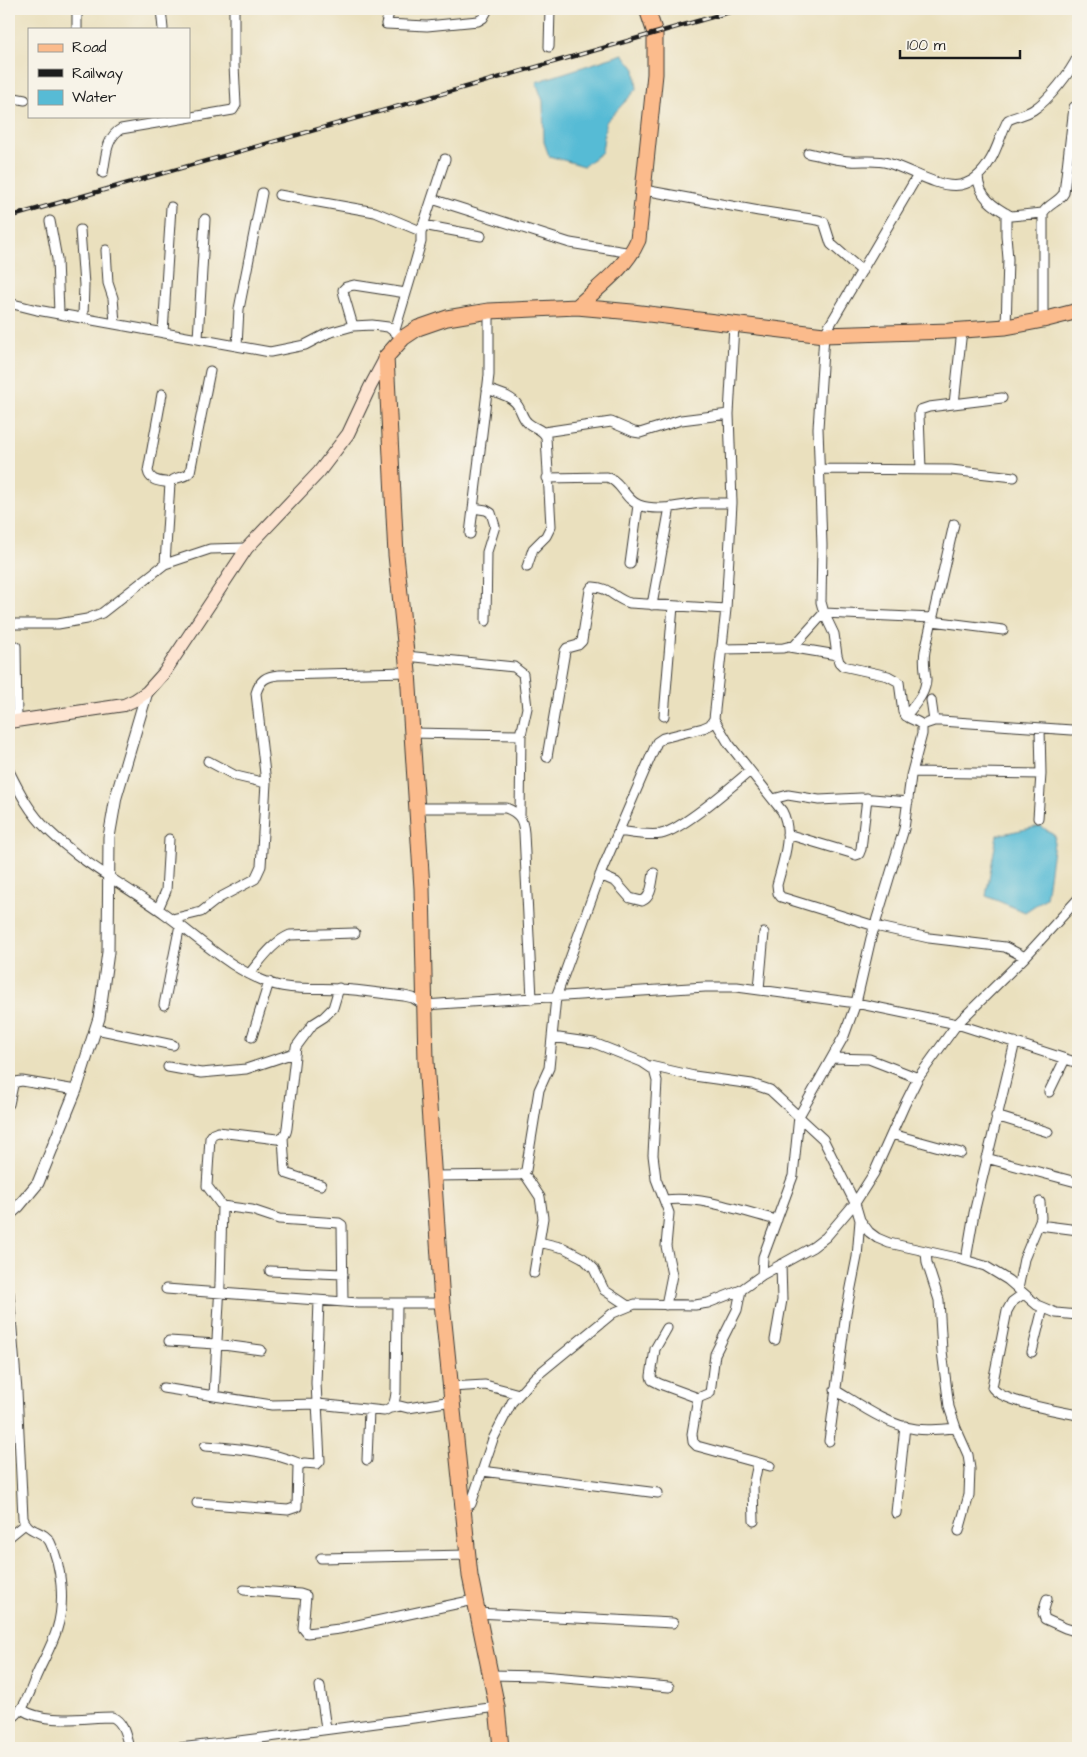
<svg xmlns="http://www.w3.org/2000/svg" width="1087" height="1757" font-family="'Architects Daughter',sans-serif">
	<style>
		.water { fill: #57bbd5; stroke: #3a6c78 }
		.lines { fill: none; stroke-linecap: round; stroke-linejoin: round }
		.minor-casing { stroke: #3b3934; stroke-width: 11 }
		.tertiary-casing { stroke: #3b3934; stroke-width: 13 }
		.secondary-casing { stroke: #3b3934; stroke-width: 14 }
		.primary-casing { stroke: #3b3934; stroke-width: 17 }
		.minor { stroke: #fff; stroke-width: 9 }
		.tertiary { stroke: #fff; stroke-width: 11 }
		.secondary { stroke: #fde4d1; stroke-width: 12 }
		.primary { stroke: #fbbb8c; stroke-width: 15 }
		.rail-casing { stroke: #1c1c1c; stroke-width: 4.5 }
		.rail { stroke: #f7f3e8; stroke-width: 2.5; stroke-dasharray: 8; stroke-linecap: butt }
	</style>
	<rect width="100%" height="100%" fill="#f7f3e8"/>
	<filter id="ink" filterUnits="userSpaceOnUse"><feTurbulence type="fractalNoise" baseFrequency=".02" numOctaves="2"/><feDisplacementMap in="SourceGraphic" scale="10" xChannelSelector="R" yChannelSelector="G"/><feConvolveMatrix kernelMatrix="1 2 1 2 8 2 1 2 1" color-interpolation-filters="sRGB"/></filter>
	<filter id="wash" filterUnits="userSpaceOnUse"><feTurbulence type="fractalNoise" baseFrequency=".0096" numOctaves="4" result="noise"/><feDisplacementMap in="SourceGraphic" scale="20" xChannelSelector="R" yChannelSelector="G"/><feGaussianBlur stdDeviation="1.12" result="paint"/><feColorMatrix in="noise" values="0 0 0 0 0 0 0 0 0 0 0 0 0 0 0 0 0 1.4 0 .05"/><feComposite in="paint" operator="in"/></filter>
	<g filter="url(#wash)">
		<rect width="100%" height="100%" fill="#eae0be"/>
		<!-- water -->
		<path class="water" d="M623,54L635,69L637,89L606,122L602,152L584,166L549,156L544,142L543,101L536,82Z
			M1041,826L1055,836L1046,898L1025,912L986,896L997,835Z"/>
	</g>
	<g filter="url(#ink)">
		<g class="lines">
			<defs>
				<path id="minor" d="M161,9L163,29
					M390,9L386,24L427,26L478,21L483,18L488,9
					M77,29V9
					M549,47L550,9
					M9,97L25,100
					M808,153C822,156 836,160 850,161C863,162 875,159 888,163C927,175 963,209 991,159C998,147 1001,133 1008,120C1016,116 1025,115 1033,110C1049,100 1070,73 1078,56
					M103,173C106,157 106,137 121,129L233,110L236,105L234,65V9
					M978,177C979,197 994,207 1011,216L1043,213
					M644,190L759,211L818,220L824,222L831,244L862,271
					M279,195L375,212L418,230L421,232V242L413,270L395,330
					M432,199L570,243L632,253
					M50,221L57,259L59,313
					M423,225L481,236
					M80,230L84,285L83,317
					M421,232L445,159
					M106,250L108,283L113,298L115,323
					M9,303L37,310L270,352L305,345L328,333L353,326L372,325L388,327L403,338
					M1043,320V213C1048,204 1059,202 1064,193L1074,107
					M353,326L344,295L343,290L346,287L354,285L406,293
					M1006,327L1008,259L1006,235V213
					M163,333L171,207
					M198,339L205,219
					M237,346L239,309L262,193
					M487,389C498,393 512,396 518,406C522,412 522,418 528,423C535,429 543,429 546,437L551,526L546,536L533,549L527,567
					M162,394L148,471C150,482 161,481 170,483
					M954,404L962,330
					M544,432L611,422L634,432L640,433L681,420L729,414
					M819,469L951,470L1014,477
					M921,470L919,415L920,410L929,407L1002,398
					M547,478L607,477C622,482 625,500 639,505C658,512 681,505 701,503C711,503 721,503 732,503
					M473,508L486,510L491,513L495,526L487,552L486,621
					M470,534L489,375V311
					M165,564L170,483C175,475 185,479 190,472L210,371
					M630,564L638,505
					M652,605L670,507
					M932,621L1003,630
					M9,624H58L87,619L102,613L165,564L210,549L247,548
					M16,646L17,721
					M789,647L837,655
					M721,649L783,648L795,645L824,613L932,618
					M406,656L514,667L523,674L527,708L521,735L412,733
					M931,700L934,721
					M664,716L673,606
					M906,716C914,705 926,694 926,679C925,669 923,661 925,651L954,524
					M714,719L729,744L782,811C794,833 783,862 777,885L778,893L781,897L875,926L929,938L1005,947L1025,957
					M922,725L934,721H941L1072,730
					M547,757L565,651L567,648L578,645L582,641L590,590L592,587C608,586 616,600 630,603L726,609
					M208,761L236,776L266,783
					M9,771C20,793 30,813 48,830C83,864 126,886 165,914C200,939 234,973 276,985C297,991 319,987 340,989C362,990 383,994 404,996L413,998L424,1005L705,987H737L856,1003L957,1024L1078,1063
					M912,772L1041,774
					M773,799L788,795L819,800L861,798L908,802
					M417,808H506C519,813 523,819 524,833L532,999
					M520,817L521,730
					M1038,818L1041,774L1040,728
					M619,831C633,833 648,836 661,834C682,830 732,786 750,771
					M787,834L851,853L856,855L859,854L861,849L867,798
					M600,875L616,882L630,898L642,901C652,897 652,882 654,873
					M158,909L166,891L169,839
					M172,919L201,912L219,898L255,879L261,866L266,783L256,693C260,680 266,676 279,675L408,672
					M249,974C261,960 273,942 290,935L355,933
					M759,989L764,933
					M164,1005L180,925
					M96,1029L173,1045
					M252,1037L269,982
					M552,1037L594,1043L642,1062L654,1070L657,1081L653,1155L656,1179L669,1213L666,1246L672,1275L666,1305
					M832,1058L869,1059L918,1078
					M650,1066L694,1076L752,1084L770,1090L823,1139L855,1203L860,1220L869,1232L877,1238L889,1243L957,1258L985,1266L1008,1280L1037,1305L1056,1313L1078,1315
					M168,1067L201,1073L246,1069L294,1053
					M1049,1092L1065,1059
					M9,1104L13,1085L16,1082L22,1081L76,1090
					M996,1116L1048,1132
					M892,1134L961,1153
					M283,1137L285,1171L288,1174L321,1185
					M986,1158L1076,1182
					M524,1173L540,1197L543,1218L534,1273
					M434,1176L519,1175L524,1173L526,1170L539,1090L549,1068L556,997L602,870L657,742L663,738L703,728L710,725L714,719L726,609L732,503L729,414L734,325
					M665,1200C703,1196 741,1211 777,1220
					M222,1206L252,1210L279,1219L339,1223L342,1225L343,1302
					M1039,1225L1078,1230
					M539,1242L564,1248L583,1258L594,1269L604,1290L628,1306
					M926,1252L927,1263L939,1300L942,1351L949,1407L956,1428L968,1455L970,1469L969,1495L959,1531
					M966,1260L974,1213L1015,1042
					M270,1271L343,1274
					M762,1275L763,1257L793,1176L799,1116L844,1036L856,1003L871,938L904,829L911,776L922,734V725C916,719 907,720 903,712L899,682L888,676L843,666L839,662L837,655L834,634L824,613L821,602L822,545L818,428L824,335L918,175
					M166,1289L358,1303H442
					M1018,1289L1024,1259L1041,1218L1040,1202
					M741,1290L737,1310L715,1354L710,1393L698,1398L692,1434L693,1442L697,1446L770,1466
					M9,1293L17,1391L23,1518C27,1533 44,1530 50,1542C62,1566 65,1604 57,1629C52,1646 42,1662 35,1679C29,1694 24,1712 9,1720
					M1023,1294L1012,1302L1007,1311L992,1387C999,1401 1062,1412 1078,1415
					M667,1328L655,1349L651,1376L652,1380L660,1384L698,1398
					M775,1340L782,1300L781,1264
					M169,1341L216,1344L261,1350
					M1032,1352L1043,1308
					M450,1387L485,1385L519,1394
					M163,1388L272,1405L318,1404L384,1411C394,1407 395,1402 396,1392L397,1303
					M835,1390C860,1405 887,1425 916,1429C929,1431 943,1429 956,1428
					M214,1396L220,1284L222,1206L207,1186L210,1138L213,1134L218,1132L277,1139C284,1137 286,1135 287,1128L296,1047L313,1024L324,1017L333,1008L339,988
					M391,1408L400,1406L408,1408L452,1401
					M829,1441L846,1313L857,1257L860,1220
					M205,1446C237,1448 270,1451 301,1464
					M367,1460L369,1410
					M482,1471L658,1493
					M197,1503L288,1510L297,1507L298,1466L304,1463L317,1464L320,1461L316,1383L319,1301
					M463,1507L471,1504L493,1439L512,1402L535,1377L613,1313L635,1304L695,1305L708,1303L741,1290L762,1275L813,1247L826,1237L855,1203L874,1173L905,1104L918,1078L957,1024L1025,957L1078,899
					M896,1513L905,1426
					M754,1521L753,1487L758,1463
					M9,1537L25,1524
					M321,1558L468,1555
					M244,1590L300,1594L306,1596L303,1628L307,1633L339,1629L474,1600
					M1047,1599L1043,1613L1045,1619L1065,1628L1078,1632
					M477,1613L673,1623
					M491,1675L542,1676L669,1687
					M320,1686L326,1729
					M21,1709C46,1725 83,1717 112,1717C124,1722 126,1737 129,1748
					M179,1748C285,1736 391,1721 497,1707"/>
				<path id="tertiary" d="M9,1215L18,1207L38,1183L76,1090L99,1018L108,952L109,837L116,797L147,692"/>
				<path id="secondary" d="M9,722L124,705L135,700L147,692L164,673L247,548L319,472L348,434L370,387L386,357"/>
				<path id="primary" d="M577,307C598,287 626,268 638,240L655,74V33L647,9
					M501,1748L497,1707L470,1576L442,1303L426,1061L422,888L408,672L396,555L386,357L403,338L418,328L447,318L489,311L577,307L632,312L824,335L949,331L1006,327L1043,320L1078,311"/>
			</defs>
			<!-- minor casing -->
			<use href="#minor" class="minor-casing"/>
			<!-- tertiary casing -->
			<use href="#tertiary" class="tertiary-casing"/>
			<!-- secondary casing -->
			<use href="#secondary" class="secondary-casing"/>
			<!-- primary casing -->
			<use href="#primary" class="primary-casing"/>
			<!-- minor -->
			<use href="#minor" class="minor"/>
			<!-- tertiary -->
			<use href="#tertiary" class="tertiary"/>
			<!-- secondary -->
			<use href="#secondary" class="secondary"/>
			<!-- primary -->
			<use href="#primary" class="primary"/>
			<defs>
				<path id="rail" d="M9,217L740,9"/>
			</defs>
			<!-- rail casing -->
			<use href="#rail" class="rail-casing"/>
			<!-- rail -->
			<use href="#rail" class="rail"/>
		</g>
	</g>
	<!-- margin -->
	<rect width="1087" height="1757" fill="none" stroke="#f7f3e8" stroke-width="30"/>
	<!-- legend -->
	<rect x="28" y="28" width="162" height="90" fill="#f7f3e8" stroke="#9f9d96"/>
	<rect x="38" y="44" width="25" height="8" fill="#fbbb8c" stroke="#9f9d96"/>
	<text x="72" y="52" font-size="15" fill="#1c1c1c">Road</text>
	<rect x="38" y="69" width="25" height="8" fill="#1c1c1c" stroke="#9f9d96"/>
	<text x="72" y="78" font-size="15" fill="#1c1c1c">Railway</text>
	<rect x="38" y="90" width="25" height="15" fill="#57bbd5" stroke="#9f9d96"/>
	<text x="72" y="102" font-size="15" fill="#1c1c1c">Water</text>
	<!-- scale -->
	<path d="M900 50v8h120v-8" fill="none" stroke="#1c1c1c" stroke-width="2.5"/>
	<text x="907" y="50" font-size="15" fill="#1c1c1c" stroke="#f7f3e8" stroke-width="4" paint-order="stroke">100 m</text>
</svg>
